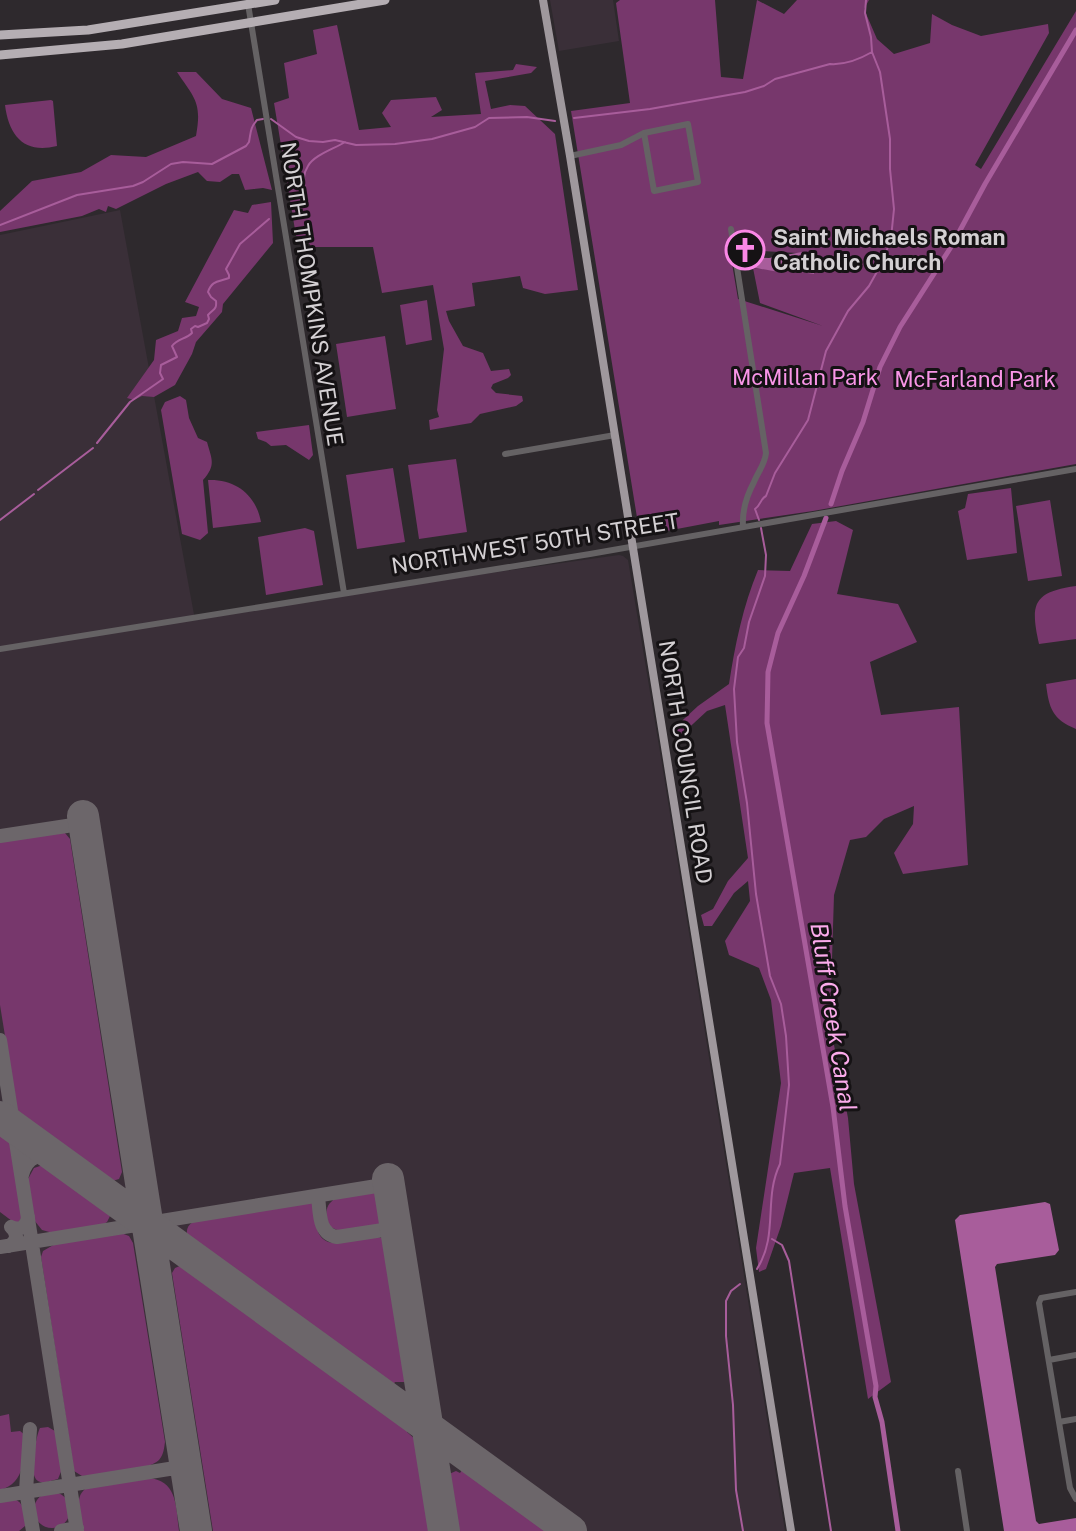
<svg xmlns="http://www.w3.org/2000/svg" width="1076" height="1531" font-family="'Public Sans',sans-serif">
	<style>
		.built { fill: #3a2f38 }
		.green { fill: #77376c; fill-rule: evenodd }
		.water { fill: #a85d9b }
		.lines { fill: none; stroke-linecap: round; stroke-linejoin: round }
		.stream { stroke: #a85d9b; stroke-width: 2 }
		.canal { stroke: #a85d9b; stroke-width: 5 }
		.taxiway { stroke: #6c666a; stroke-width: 14 }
		.runway { stroke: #6c666a; stroke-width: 32 }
		.minor { stroke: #656264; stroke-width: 6 }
		.major { stroke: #9f989d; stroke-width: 8 }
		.highway { stroke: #b5aeb3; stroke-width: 9 }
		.labels { text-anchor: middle; stroke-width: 6; stroke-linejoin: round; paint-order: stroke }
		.poi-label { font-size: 22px; font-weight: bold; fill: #d4d0d3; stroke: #151214; text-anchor: start }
		.street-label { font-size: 22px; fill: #d4d0d3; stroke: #151214 }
		.park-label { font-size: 22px; fill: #f995e7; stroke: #151214 }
		.water-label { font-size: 24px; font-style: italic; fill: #fcabec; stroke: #151214 }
	</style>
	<rect width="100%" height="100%" fill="#2e292d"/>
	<!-- built -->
	<path class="built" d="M550,0H613L619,41L559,51Z
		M120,210L195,620L469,576L619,555L623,556L628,560L661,758L785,1531H0V235Z"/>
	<!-- green -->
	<path class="green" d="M620,0H715L721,77L743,79L757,0L784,14L797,0H869L864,9L877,39L894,54L930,43L932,14L952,25L981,36L1048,24L1049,33L975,165L981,169L1076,11V464L813,511L719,525V521L640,536L571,111L630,103L616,3ZM728,240L745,250L814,254L802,272L753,268L760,303L823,326L738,299Z
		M337,25L359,130L391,127L382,113L391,100L436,97L442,110L431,117L481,114L475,73L513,70L516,64L537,67L531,73L485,81L491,109L510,105L525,106L555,134L578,290L545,294L523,288L520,276L472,283L475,306L446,311L449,321L463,346L483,353L491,371L509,369L511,375L508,378L493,384L491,388L496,393L522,396L523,401L516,406L480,414L471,423L430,430L429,420L439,417L437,410L444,349L433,285L382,293L373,247H311L306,237L296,236L274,103L289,98L284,63L317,54L313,30Z
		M177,72H196L222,99L251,108L272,190L263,188L245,190L239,174H232L220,182L207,181L198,172L166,184L116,209L108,206L106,212L99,209L82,216L0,232V211L32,181L81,172L111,155L146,157L196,136C202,102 195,99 177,72Z
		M51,100L53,101L57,146C25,154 9,137 5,105Z
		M271,202L273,243L223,304L222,312L196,342L192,354L175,385L154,397L142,396L134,400L127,398L154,360L156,340L178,331L182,318L196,316L199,307L185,302L234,210L248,213L252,205Z
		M427,300L432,340L406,345L400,305Z
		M385,336L396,409L347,417L336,344Z
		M180,396L186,400L189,418L198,438L207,442C212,460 216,465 203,480L208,533L200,540L182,534L161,410L165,402Z
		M309,425L313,455L309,460L286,445L271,446L266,442L258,439L256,432Z
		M456,459L467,532L419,539L408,465Z
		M393,468L405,542L357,549L346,475Z
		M208,480C236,479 256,495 261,522L213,528Z
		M1011,488L1017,553L967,560L958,511L965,508L968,494Z
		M1050,500L1062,576L1028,581L1016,506Z
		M836,521L853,530L837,594L898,604L917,642L870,662L881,715L959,707L968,865L903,874L894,853L913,824L914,806L884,819L866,837L850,840L834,895L830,1024L848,1118L854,1184L891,1382L868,1399L830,1168L794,1173L781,1226L766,1269L759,1272L756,1248L781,1083L771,1000L759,968L729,955L725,941L750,901L748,881L734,893L712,926H704L701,915L713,909L728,881L748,858L725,705L707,711L681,735L676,737L672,730L698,706L729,684C735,645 743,606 758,570L790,571L812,524Z
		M305,528L314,531L323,585L266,595L258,537Z
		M1076,586V639L1039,644C1030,604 1033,592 1076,586Z
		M1076,679V729C1052,719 1049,708 1046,684Z
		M59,832L65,833L70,839L122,1172L119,1179L109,1182L19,1115L17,1110L0,1005V841Z
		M0,1130L10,1140L22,1217L18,1223L12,1221L0,1212Z
		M43,1165L52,1168L106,1207L110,1216L107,1222L102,1225L53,1233L42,1230L34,1220L28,1179L34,1168Z
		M374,1192L383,1199L387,1223L340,1231L330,1227C325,1217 324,1205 335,1199Z
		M313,1202C315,1212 315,1225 319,1234C332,1258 373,1224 390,1243L411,1373L405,1382H395L392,1387L190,1240C185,1234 186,1226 193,1222Z
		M121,1233L129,1236L133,1243L165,1442C164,1448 164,1454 159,1460C148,1471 99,1475 82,1476L74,1471L41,1257L43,1251L55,1244Z
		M182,1265H186L410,1428L407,1432L417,1441L424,1456L436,1531H213L172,1273L175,1268Z
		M9,1414L11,1432L20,1431L25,1435C24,1457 26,1483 0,1490V1416Z
		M40,1428L48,1427L55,1431L62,1469L58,1479L43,1483C38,1481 36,1481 34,1475C31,1466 36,1436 40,1428Z
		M464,1467L553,1531H453L446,1479L449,1474L456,1471L460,1473Z
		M148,1478C178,1480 176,1508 179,1531H83C81,1516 72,1496 88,1487Z
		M34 1510a18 18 0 1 1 36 0a18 18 0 1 1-36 0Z
		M14,1499C25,1503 26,1515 25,1526L19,1531H0V1501Z"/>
	<!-- water -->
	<path class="water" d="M802,252L816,255L814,274L794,271L791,269L779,272L744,266L743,258L746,257L769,258Z
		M1045,1202L1050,1204L1059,1250L1055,1255L997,1264L995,1267L1036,1521L1039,1524L1076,1518V1531H1004L955,1220L960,1215Z"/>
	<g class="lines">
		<!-- stream -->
		<path class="stream" d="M574,118L650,109L745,92L764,86L775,79L830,64C844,65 860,59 872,52
			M271,119L296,137L309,141L323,142L335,140L356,145L395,144L432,139L475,127L489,118L527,117L555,121
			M291,215C319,201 295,186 308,166C314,155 334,149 345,142
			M0,225L77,195L133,186L143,182L171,164L183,162L212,164L246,146L249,142C251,132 250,128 257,120L263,119
			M97,443L130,402L163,379L160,373L161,365L177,357L172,346C177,339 186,339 192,333L191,329L195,326L198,327L207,323L209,319L208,315C213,309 217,310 216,301L211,297L208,292C212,280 219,282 229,278V275L226,269L240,244L269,219
			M38,490L93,448
			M0,520L34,494
			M759,520L755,509C761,505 760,499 766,496L775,473L808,420L826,351L848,311L869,286L883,261L891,238L894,209L890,169V139L880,72L872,52L871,37L865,13L866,0
			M772,1239L782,1245L789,1261L831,1531
			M757,1269C779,1234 763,1199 780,1164L789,1085L786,1036L781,1004L770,976L756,894L747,803L737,742L734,689L738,657L744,648L749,622L765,576L766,555L761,528
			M740,1284L731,1291L726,1301V1336L733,1405L736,1490L743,1531"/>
		<!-- canal -->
		<path class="canal" d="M831,504L842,471L863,422L880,367L900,327L951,247L985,184L1076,30
			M826,518L804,576L778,633L768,672L767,723L833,1107L845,1206L876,1386L875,1397L882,1422L898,1531"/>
		<!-- taxiway -->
		<path class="taxiway" d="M0,836L73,825C84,827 85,836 87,845
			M0,1040L77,1531
			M22,1175C27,1155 42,1152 59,1159
			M318,1196C320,1212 318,1234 337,1237L396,1228
			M9,1246C18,1241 18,1233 11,1227C19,1231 27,1227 28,1217
			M0,1247L389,1184
			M30,1429L26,1491L33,1531
			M172,1469C183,1465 183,1457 183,1447
			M0,1496L175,1468L185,1474L189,1486
			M61,1531L77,1528"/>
		<!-- runway -->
		<path class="runway" d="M83,816L196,1531
			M0,1117L571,1531
			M388,1179L444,1531"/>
		<!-- minor -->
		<path class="minor" d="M248,4L344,593
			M570,156L621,145L644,133L688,124L698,182L654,191L644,133
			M731,229L766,453C765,464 758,472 754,482C747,495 742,512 743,527
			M505,454L615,435
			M0,649L590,554L1076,469
			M1076,1292L1041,1298L1039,1303L1070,1488L1076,1499
			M1049,1360L1076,1355
			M1059,1422L1076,1419
			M958,1471L967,1531"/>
		<!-- major -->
		<path class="major" d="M543,0L570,156L791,1531"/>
		<!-- highway -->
		<path class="highway" d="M0,35L88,30L275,0
			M0,55L122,44L385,0"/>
	</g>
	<!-- icons -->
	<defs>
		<symbol id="church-ring" viewBox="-11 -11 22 22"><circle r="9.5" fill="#151214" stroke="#fa87e6" stroke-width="1.5"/><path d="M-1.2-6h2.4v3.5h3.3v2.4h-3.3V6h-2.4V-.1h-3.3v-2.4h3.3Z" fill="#fa87e6"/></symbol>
	</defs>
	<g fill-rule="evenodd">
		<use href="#church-ring" x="723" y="228" width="44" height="44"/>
	</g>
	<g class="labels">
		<!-- poi labels -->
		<g class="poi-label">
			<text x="773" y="245">Saint Michaels Roman<tspan x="773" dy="25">Catholic Church</tspan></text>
		</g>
		<!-- street labels -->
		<g class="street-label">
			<text transform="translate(312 294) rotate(81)" y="8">NORTH THOMPKINS AVENUE</text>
			<text transform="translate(535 543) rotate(-9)" y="8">NORTHWEST 50TH STREET</text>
			<text transform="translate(686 762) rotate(81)" y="8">NORTH COUNCIL ROAD</text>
		</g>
		<!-- park labels -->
		<g class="park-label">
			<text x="805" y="385">McMillan Park</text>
			<text x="975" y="387">McFarland Park</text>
		</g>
		<!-- water labels -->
		<g class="water-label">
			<text transform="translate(833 1017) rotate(81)" y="8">Bluff Creek Canal</text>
		</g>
	</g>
</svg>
